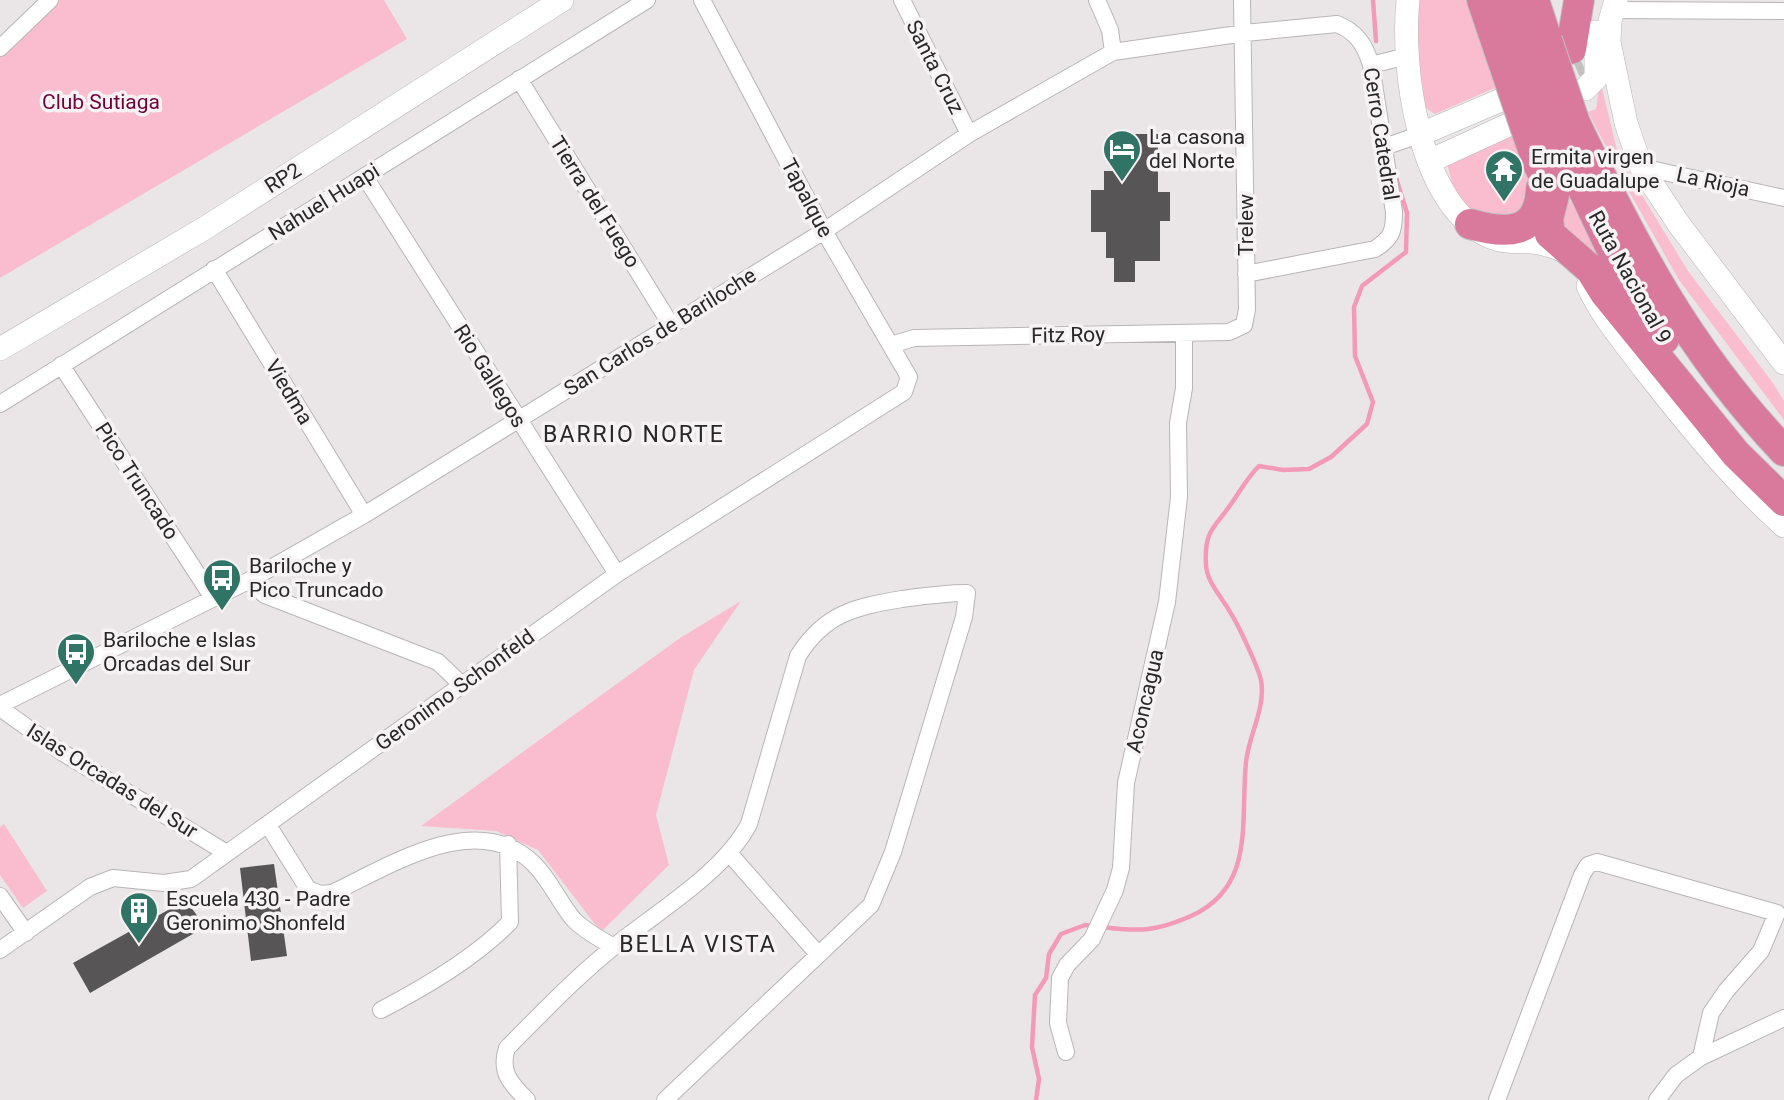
<svg xmlns="http://www.w3.org/2000/svg" width="1784" height="1100" font-family="Roboto,sans-serif">
	<style>
		.green { fill: #fabdd0 }
		.lines { fill: none; stroke-linecap: round; stroke-linejoin: round }
		.stream { stroke: #f39ab8; stroke-width: 4.5 }
		.building { fill: #585556 }
		.secondary-tunnel { stroke: #c3c0c1; stroke-width: 23; stroke-dasharray: 23 11; stroke-linecap: butt }
		.street-casing { stroke: #b9b5b6; stroke-width: 18 }
		.secondary-casing { stroke: #b9b5b6; stroke-width: 24 }
		.highway-casing { stroke: #c3c3c3; stroke-width: 32 }
		.street { stroke: #fff; stroke-width: 16 }
		.secondary { stroke: #fff; stroke-width: 23 }
		.highway { stroke: #d97a9c; stroke-width: 30 }
		.highway-bridge-casing { stroke: #c3c3c3; stroke-width: 32; stroke-linecap: butt }
		.highway-bridge { stroke: #d97a9c; stroke-width: 30 }
		.labels { text-anchor: middle; stroke-width: 7; stroke-linejoin: round; paint-order: stroke }
		.street-label { font-size: 21px; fill: #292828; stroke: #f7f3f4 }
		.park-label { font-size: 21px; fill: #70023b; stroke: #f7f3f4 }
		.poi-label { font-size: 21px; fill: #292828; stroke: #f7f3f4; text-anchor: start }
		.neighbourhood-label { font-size: 23px; letter-spacing: 2px; fill: #292828; stroke: #f7f3f4 }
	</style>
	<rect width="100%" height="100%" fill="#eae6e7"/>
	<!-- green -->
	<path class="green" d="M58,0H384L407,39L0,278V56Z
		M1419,0H1468L1497,87L1435,114L1424,107L1416,60Z
		M1600,80L1619,158L1615,164L1588,112L1596,109Z
		M1514,129L1535,188L1529,216L1472,215L1453,187L1447,163Z
		M1623,164L1688,271L1773,383L1784,401V420L1679,280L1618,172Z
		M1556,176L1616,281L1564,236Z
		M741,601L694,670L656,815L669,865L601,932L538,850L496,831L421,826L680,638Z
		M4,824L47,891L23,908L0,875V827Z"/>
	<g class="lines">
		<!-- stream -->
		<path class="stream" d="M1373,0L1376,41
			M1103,927C1140,932 1157,931 1191,916C1256,887 1240,821 1246,762C1249,734 1266,708 1261,680C1258,667 1238,624 1230,612C1222,597 1207,583 1206,565C1204,530 1214,529 1231,504C1241,490 1247,478 1259,466L1283,470L1309,469L1331,457L1367,424L1373,402L1355,356L1354,307L1362,286L1406,252L1407,213L1396,178
			M1036,1100L1039,1079L1032,1047L1035,995L1046,978L1049,954L1061,934L1085,925L1094,926"/>
	</g>
	<!-- building -->
	<path class="building" d="M1115,134H1158V192H1170V221H1160V261H1135V282H1114V258H1106V232H1091V190H1104V171H1115Z
		M274,864L287,956L251,961L240,868Z
		M186,900L205,927L90,993L73,963Z"/>
	<g class="lines">
		<!-- secondary-tunnel -->
		<path class="secondary-tunnel" d="M1544,80L1582,63"/>
		<defs>
			<path id="street" d="M902,0L969,134
				M1097,0L1110,30L1113,52
				M1612,10L1784,11
				M0,48L50,0
				M1371,65L1407,56
				M519,79L671,325
				M1384,147L1419,135
				M1641,167L1784,198
				M365,177L617,574
				M214,269L364,515
				M891,345L914,338L1229,332L1244,325L1247,309L1242,0
				M61,365L213,598
				M0,404L647,0
				M248,581L265,595L438,662L462,685
				M0,705L248,581L364,515L824,231L969,134L1113,52L1245,33L1337,24C1357,32 1365,45 1371,65L1394,212C1394,231 1392,238 1375,249L1246,274
				M0,708L60,751L225,852
				M268,825L308,889L320,894L332,893C390,866 477,808 534,864C550,880 559,902 574,920C585,931 600,939 614,947
				M729,853L817,953
				M0,896L26,933
				M0,950L90,887L113,878L164,883L191,879L617,574L904,392L909,377L824,231L702,0
				M381,1010C425,987 475,958 510,922L508,844
				M1066,1052L1058,1023L1060,978L1067,965L1092,939L1115,890L1121,868L1126,783L1167,602L1179,497L1178,423L1184,388V333
				M527,1100C511,1084 499,1072 507,1048C542,1013 577,976 616,945C658,911 723,873 749,824L798,656C825,613 855,607 902,599C924,596 945,593 967,593L964,617L893,852L871,905L665,1100
				M1497,1100L1582,875L1588,865L1597,862L1777,913L1761,951L1726,991L1711,1013L1701,1057
				M1657,1100L1676,1075L1701,1057L1784,1018"/>
			<path id="secondary" d="M1408,0C1401,68 1418,198 1484,234C1500,243 1514,241 1531,242C1544,243 1555,247 1567,252
				M1616,0L1610,21L1609,42L1626,123L1641,167L1678,223L1784,363
				M1585,89L1596,78V32
				M1419,135L1508,97
				M1430,161L1517,121
				M1588,286C1602,317 1625,343 1645,370C1689,426 1731,478 1784,526
				M0,349L205,228L562,0"/>
			<path id="highway" d="M1482,0L1501,56
				M1509,0L1526,48
				M1534,0L1547,40
				M1571,49L1579,0
				M1575,123C1634,246 1688,350 1784,451
				M1554,128L1618,263L1664,339
				M1527,132L1538,164L1554,195L1548,219L1550,234L1590,269L1605,293L1736,454L1784,501
				M1470,224C1505,234 1539,236 1541,189"/>
		</defs>
		<!-- street casing -->
		<use href="#street" class="street-casing"/>
		<!-- secondary casing -->
		<use href="#secondary" class="secondary-casing"/>
		<!-- highway casing -->
		<use href="#highway" class="highway-casing"/>
		<!-- street -->
		<use href="#street" class="street"/>
		<!-- secondary -->
		<use href="#secondary" class="secondary"/>
		<!-- highway -->
		<use href="#highway" class="highway"/>
		<defs>
			<path id="highway-bridge" d="M1547,40L1575,123
				M1526,48L1554,128
				M1501,56L1527,132"/>
		</defs>
		<!-- highway-bridge casing -->
		<use href="#highway-bridge" class="highway-bridge-casing"/>
		<!-- highway-bridge -->
		<use href="#highway-bridge" class="highway-bridge"/>
	</g>
	<!-- icons -->
	<defs>
		<symbol id="hotel-pin" viewBox="-11 -11 22 30"><path d="M0 17L-7.5 6A9.5 9.5 0 1 1 7.5 6Z" fill="#307466" stroke="#f7f3f4"/><path d="M-6-4.5h1.5V1H6V5H4.5V3h-9V5H-6ZM-4 0a1.8 1.8 0 1 1 3.6 0ZM.5 0V-2.5h3Q6-2.5 6 0Z" fill="#fff"/></symbol>
		<symbol id="temple-pin" viewBox="-11 -11 22 30"><path d="M0 17L-7.5 6A9.5 9.5 0 1 1 7.5 6Z" fill="#307466" stroke="#f7f3f4"/><path d="M0-6L5-2H3V0L6.5 2.5H4V6H1.5V3h-3V6H-4V2.5H-6.5L-3 0V-2H-5Z" fill="#fff"/></symbol>
		<symbol id="bus-pin" viewBox="-11 -11 22 30"><path d="M0 17L-7.5 6A9.5 9.5 0 1 1 7.5 6Z" fill="#307466" stroke="#f7f3f4"/><path d="M-5-6H5V4H4V6H2V4H-2V6H-4V4H-5ZM-3.5-4V0h7V-4ZM-3.5 1.2v1.5H-2V1.2ZM2 1.2v1.5H3.5V1.2Z" fill="#fff"/></symbol>
		<symbol id="building-pin" viewBox="-11 -11 22 30"><path d="M0 17L-7.5 6A9.5 9.5 0 1 1 7.5 6Z" fill="#307466" stroke="#f7f3f4"/><path d="M-4-6H4V6H1V3H-1V6H-4ZM-2.5-4.3h1.7v1.8h-1.7ZM.8-4.3h1.7v1.8H.8ZM-2.5-1h1.7V.8h-1.7ZM.8-1h1.7V.8H.8Z" fill="#fff"/></symbol>
	</defs>
	<g fill-rule="evenodd">
		<use href="#hotel-pin" x="1100" y="127" width="44" height="60"/>
		<use href="#temple-pin" x="1482" y="147" width="44" height="60"/>
		<use href="#bus-pin" x="200" y="556" width="44" height="60"/>
		<use href="#bus-pin" x="54" y="630" width="44" height="60"/>
		<use href="#building-pin" x="117" y="889" width="44" height="60"/>
	</g>
	<g class="labels">
		<!-- street labels -->
		<g class="street-label">
			<text transform="translate(935 67) rotate(63)" y="7">Santa Cruz</text>
			<text transform="translate(1381 134) rotate(81)" y="7">Cerro Catedral</text>
			<text transform="translate(283 178) rotate(-32)" y="7">RP2</text>
			<text transform="translate(1713 182) rotate(12)" y="7">La Rioja</text>
			<text transform="translate(807 198) rotate(62)" y="7">Tapalque</text>
			<text transform="translate(324 202) rotate(-32)" y="7">Nahuel Huapi</text>
			<text transform="translate(595 202) rotate(58)" y="7">Tierra del Fuego</text>
			<text transform="translate(1246 225) rotate(-90)" y="7">Trelew</text>
			<text transform="translate(1630 277) rotate(61)" y="7">Ruta Nacional 9</text>
			<text transform="translate(660 332) rotate(-32)" y="7">San Carlos de Bariloche</text>
			<text transform="translate(1068 335) rotate(-1)" y="7">Fitz Roy</text>
			<text transform="translate(490 376) rotate(58)" y="7">Rio Gallegos</text>
			<text transform="translate(289 392) rotate(59)" y="7">Viedma</text>
			<text transform="translate(137 481) rotate(57)" y="7">Pico Truncado</text>
			<text transform="translate(455 690) rotate(-36)" y="7">Geronimo Schonfeld</text>
			<text transform="translate(1145 701) rotate(-77)" y="7">Aconcagua</text>
			<text transform="translate(112 781) rotate(32)" y="7">Islas Orcadas del Sur</text>
		</g>
		<!-- park labels -->
		<g class="park-label">
			<text x="101" y="109">Club Sutiaga</text>
		</g>
		<!-- poi labels -->
		<g class="poi-label">
			<text x="1149" y="144">La casona<tspan x="1149" dy="24">del Norte</tspan></text>
			<text x="1531" y="164">Ermita virgen<tspan x="1531" dy="24">de Guadalupe</tspan></text>
			<text x="249" y="573">Bariloche y<tspan x="249" dy="24">Pico Truncado</tspan></text>
			<text x="103" y="647">Bariloche e Islas<tspan x="103" dy="24">Orcadas del Sur</tspan></text>
			<text x="166" y="906">Escuela 430 - Padre<tspan x="166" dy="24">Geronimo Shonfeld</tspan></text>
		</g>
		<!-- neighbourhood labels -->
		<g class="neighbourhood-label">
			<text x="634" y="442">BARRIO NORTE</text>
			<text x="698" y="952">BELLA VISTA</text>
		</g>
	</g>
</svg>
